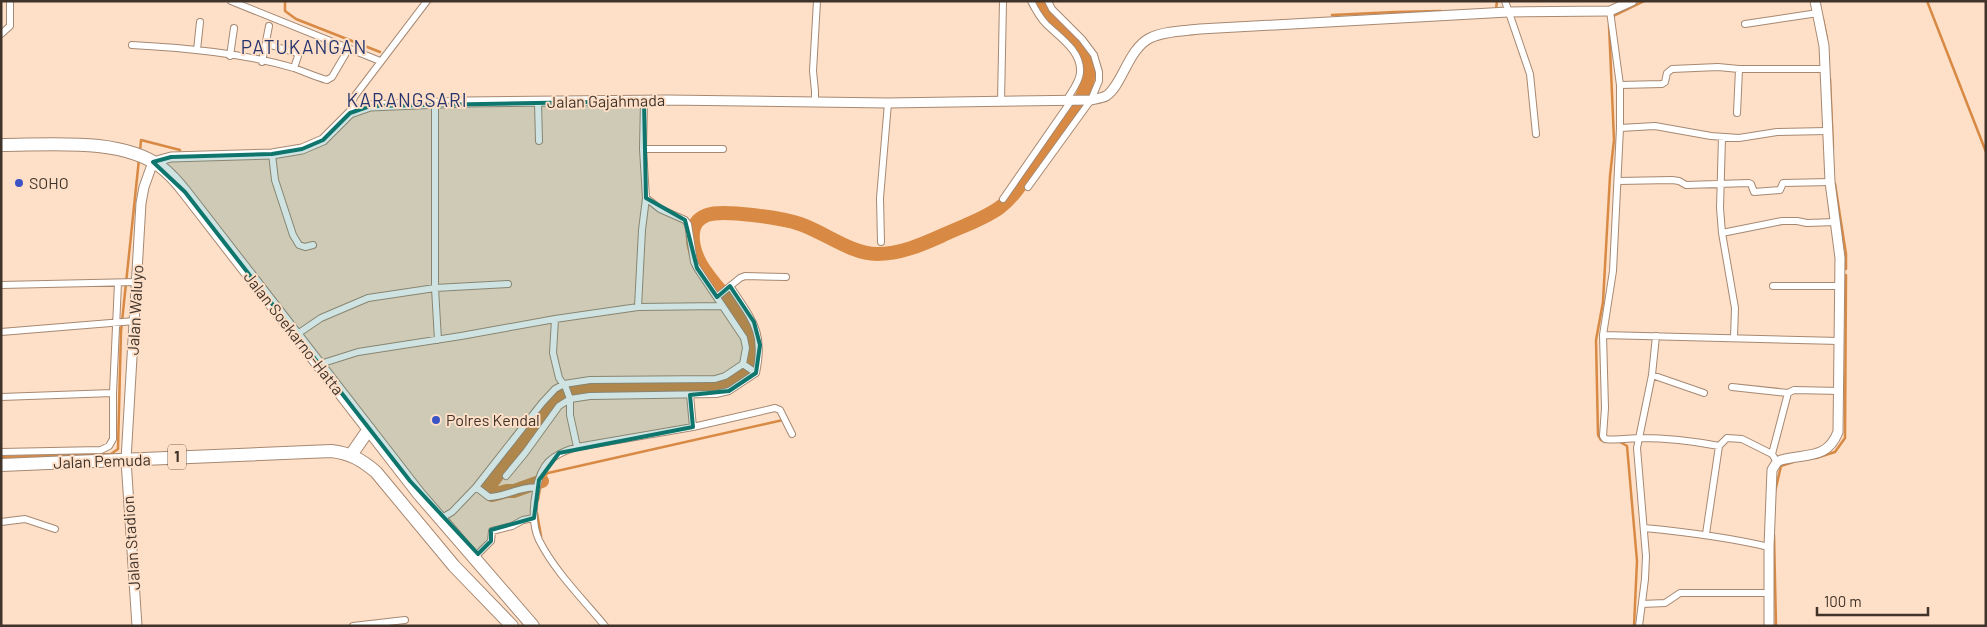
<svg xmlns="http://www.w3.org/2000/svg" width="1987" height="627" font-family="Barlow,sans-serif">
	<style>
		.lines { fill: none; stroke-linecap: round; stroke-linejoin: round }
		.stream { stroke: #d88a44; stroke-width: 2.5 }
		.river { stroke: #d88a44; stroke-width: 14 }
		.street-casing { stroke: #a68973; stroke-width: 8 }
		.secondary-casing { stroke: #a68973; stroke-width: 11 }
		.highway-casing { stroke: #a68973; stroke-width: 14 }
		.street { stroke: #fff; stroke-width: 6 }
		.secondary { stroke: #fff; stroke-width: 9 }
		.highway { stroke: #fff; stroke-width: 12 }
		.marked { fill: #0f766e; fill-opacity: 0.2; stroke: #0f766e; stroke-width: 4; stroke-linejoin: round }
		.poi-dot { fill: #3b53c5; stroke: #fedfc7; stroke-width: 2 }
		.labels { text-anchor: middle; stroke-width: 4; stroke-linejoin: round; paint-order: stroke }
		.shield { fill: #fedfc7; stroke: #786759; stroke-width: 1 }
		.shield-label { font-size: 15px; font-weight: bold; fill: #3f332a }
		.street-label { font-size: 16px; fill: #3f332a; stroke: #fedfc7 }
		.poi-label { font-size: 16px; fill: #3f332a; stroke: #fedfc7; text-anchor: start }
		.quarter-label { font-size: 19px; letter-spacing: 1px; fill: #26356e; stroke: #fedfc7 }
	</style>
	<rect width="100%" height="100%" fill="#fedfc7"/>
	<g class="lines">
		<!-- stream -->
		<path class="stream" d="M285,1V11L296,19L380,52
			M1927,1L1986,152
			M1496,9L1497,1
			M1332,15L1395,12L1441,11
			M1613,16L1644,1
			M1823,19L1827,39
			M1830,79L1833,148
			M140,151L141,140L180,150
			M1835,184L1846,254V269
			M1605,442L1601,440L1598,435L1596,340L1603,302L1610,176L1614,140L1609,25
			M1620,442L1627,446L1637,561L1634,626
			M1,457L111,454L118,449L121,331L139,159
			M1816,458L1835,452L1845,438L1846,275
			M1775,492L1781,466L1793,462
			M538,500C540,491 540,478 548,473L783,420
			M537,513L541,536
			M1774,535L1776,626"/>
		<!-- river -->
		<path class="river" d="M542,481L514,491H507L492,495L486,490C501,471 515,451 530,432C539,419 549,403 563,395C577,387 596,389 612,389C646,389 730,396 752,366C751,350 751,337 744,322C730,294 689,268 693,232C694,223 699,218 707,215C723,209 782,218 800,224C824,232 851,254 877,254C900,254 921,245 941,236C960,227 982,220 999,208C1013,198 1023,181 1033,167C1047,147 1062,126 1077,106C1112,47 1058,44 1040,1"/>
		<defs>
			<path id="street" d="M231,1L380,61
				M1031,1C1035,9 1039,17 1046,24C1059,37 1082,51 1080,73C1079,83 1071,92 1066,101
				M1505,1L1530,74L1536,134
				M1610,11L1620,85V128L1613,271L1603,335L1605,408L1603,436L1605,439C1617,441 1629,438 1641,438C1667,438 1693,441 1719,446
				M1745,24L1818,13
				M1,34L10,26V1
				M267,44L297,53L298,56L294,68
				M132,45C185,48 243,53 294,68C305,72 316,77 327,80L332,77L349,48
				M197,50L200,22
				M230,56L234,28
				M262,62L269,26
				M1620,85L1662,84L1665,82L1667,73L1672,69L1718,67L1739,69H1825
				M815,102V91L813,71L817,1
				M1001,102L1003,1
				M435,103V288L438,340
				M538,103L539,141
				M350,113L354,97L427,1
				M1737,113L1739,69
				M1620,128L1655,126L1711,136L1739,138L1777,132L1827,131
				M1722,137L1720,208L1722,233L1735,308L1734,337
				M643,149H723
				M272,154L275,180L293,235L299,245L305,247L313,245
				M1618,181L1672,180L1679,181L1686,185L1749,183L1751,184L1754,192L1780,190L1783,183L1830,182
				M1028,187L1091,100L1099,81V72L1094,55L1082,39L1052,9L1048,1
				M1003,199L1071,101
				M1722,233L1782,221H1797L1807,223L1836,222
				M881,242L880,198L888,103
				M1,285L137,282
				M1773,286H1839
				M717,297L740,278L745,276L786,277
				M638,307L642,230L646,198
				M555,319L553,353L559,378L566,388L570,399V415L577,447
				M1,332L135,321
				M296,335L321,318L368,298L435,288L508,284
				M1603,335L1839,341
				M320,364L358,352L461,336L555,319L638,307L722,306
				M743,364L756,373
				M1652,375L1704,393
				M1732,387L1788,393
				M690,395L693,427
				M1,397L113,393
				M1,452L101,450L109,446L113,439V393L118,283
				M1772,454L1788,393L1794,390L1840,391
				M506,476L525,453L559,406L570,399L590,396L716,394L729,391L756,373C765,331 752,320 730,286
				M476,487L489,497C503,497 525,485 537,488
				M445,516L452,512L476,487L542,403L555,389L564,384L590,380L715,379L725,376L743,364L746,348L744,338L697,268L694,262L688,224L685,220L660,209L646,198L643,149L644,101
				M1,522L25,519L55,529
				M1644,528C1686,532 1727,537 1769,547
				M1706,534L1719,446L1727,438L1742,439L1772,454L1777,462
				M478,554L491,541L492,531L512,526L523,520L534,518
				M1642,604L1665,603L1680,593H1769
				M353,626L405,620
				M605,626C583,599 555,572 539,540C532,525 533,507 536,491C541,463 551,455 577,447L693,427L775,408L780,410L792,434
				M1639,626L1645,579L1646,556L1637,448L1652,375L1656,336"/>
			<path id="secondary" d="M137,626L126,460L141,203L144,187L153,162L171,157L272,154L302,149L323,140L350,113L370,106L466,102L667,100L888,103L1091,100C1095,99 1102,98 1106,96C1122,86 1128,49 1150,38C1164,31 1184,31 1200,29L1508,12L1610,11L1632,1
				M1769,626V547L1772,470L1777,462L1781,460C1806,453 1827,460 1838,432L1840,258L1830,182L1824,46L1815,1"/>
			<path id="highway" d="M1,145C49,145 121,137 161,167C170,174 178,183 185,192L419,494L533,626
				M351,455L369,429
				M1,465L331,451C350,453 362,460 376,472L454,566L512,626"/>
		</defs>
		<!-- street casing -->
		<use href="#street" class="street-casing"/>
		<!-- secondary casing -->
		<use href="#secondary" class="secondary-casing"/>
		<!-- highway casing -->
		<use href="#highway" class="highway-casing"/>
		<!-- street -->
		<use href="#street" class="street"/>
		<!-- secondary -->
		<use href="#secondary" class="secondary"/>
		<!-- highway -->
		<use href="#highway" class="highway"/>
	</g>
	<!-- marked area -->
	<path class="marked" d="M644,101L646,198L685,220L697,268L717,297L730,286L754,322L760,345L756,373L729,391L690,395L693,427L559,453L539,480L534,518L491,530V541L478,554L410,481L185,192L153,162L171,157L272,154L302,149L323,140L350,113L370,106Z"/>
	<!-- markers -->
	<g class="poi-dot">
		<circle cx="19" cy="183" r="5"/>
		<circle cx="436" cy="420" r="5"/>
	</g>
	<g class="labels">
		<!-- shield labels -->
		<rect class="shield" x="168" y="444.5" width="18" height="25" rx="4"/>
		<g class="shield-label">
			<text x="177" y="462">1</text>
		</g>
		<!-- street labels -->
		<g class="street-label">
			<text transform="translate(606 101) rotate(-1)" y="6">Jalan Gajahmada</text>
			<text transform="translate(135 310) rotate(-87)" y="6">Jalan Waluyo</text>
			<text transform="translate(294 333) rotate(52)" y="6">Jalan Soekarno-Hatta</text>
			<text transform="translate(102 461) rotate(-2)" y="6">Jalan Pemuda</text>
			<text transform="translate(131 543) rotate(-94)" y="6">Jalan Stadion</text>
		</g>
		<!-- poi labels -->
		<g class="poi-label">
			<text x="29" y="189">SOHO</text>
			<text x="446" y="426">Polres Kendal</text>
		</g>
		<!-- quarter labels -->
		<g class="quarter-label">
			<text x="304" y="54">PATUKANGAN</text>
			<text x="407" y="107">KARANGSARI</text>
		</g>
	</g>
	<!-- border -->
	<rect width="1987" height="627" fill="none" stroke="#3f332a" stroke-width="5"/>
	<!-- scale -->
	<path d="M1817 607v8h111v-8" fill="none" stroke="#3f332a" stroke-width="2.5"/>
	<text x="1824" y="607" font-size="15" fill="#3f332a" stroke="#fedfc7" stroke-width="4" paint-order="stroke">100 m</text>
</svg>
